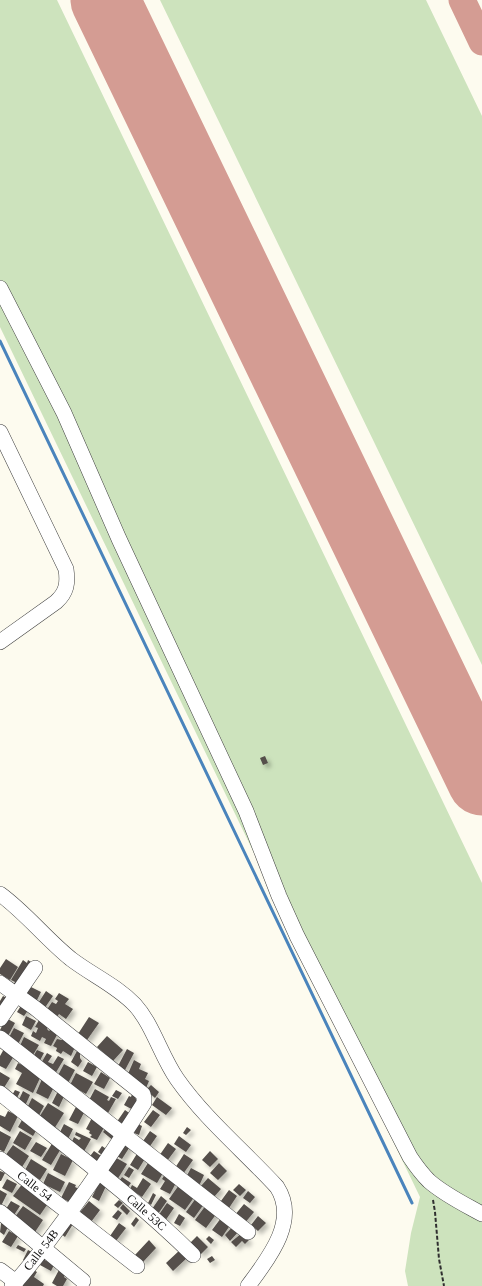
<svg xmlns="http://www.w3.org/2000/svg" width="482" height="1286" font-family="'Times New Roman',serif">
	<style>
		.green { fill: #cde3bd }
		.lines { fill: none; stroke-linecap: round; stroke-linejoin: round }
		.stream { stroke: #4a84bc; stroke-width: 3 }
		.taxiway { stroke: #d49c93; stroke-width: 27 }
		.runway { stroke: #d49c93; stroke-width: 69 }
		.building { fill: #544f4b; filter: url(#shadow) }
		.minor-casing { stroke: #404040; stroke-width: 16 }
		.path { stroke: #2f2f2f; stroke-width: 2; stroke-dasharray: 4 2; stroke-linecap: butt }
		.minor { stroke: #fff; stroke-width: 15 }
		.labels { text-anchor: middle; stroke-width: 4; stroke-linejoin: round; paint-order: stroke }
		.street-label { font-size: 12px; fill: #0d0d0d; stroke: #fff }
	</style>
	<defs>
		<filter id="shadow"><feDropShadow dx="3.5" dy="3.5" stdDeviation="2" flood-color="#0004"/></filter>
	</defs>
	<rect width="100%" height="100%" fill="#fdfbef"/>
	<!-- green -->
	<path class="green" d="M0,0H57L482,883V1286H408L405,1271L411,1233L420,1197L0,327Z
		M160,0H426L482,116V665Z"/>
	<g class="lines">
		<!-- stream -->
		<path class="stream" d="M0,341L412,1203"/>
		<!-- taxiway -->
		<path class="taxiway" d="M462,0L482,42"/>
		<!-- runway -->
		<path class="runway" d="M105,0L482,781"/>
	</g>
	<!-- building -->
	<path class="building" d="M265,756L268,763L263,765L260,758Z
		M6,959L18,967L10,980L0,974V968Z
		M23,960L27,963L28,960L34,964L18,991L12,987L15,982L11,980Z
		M29,986L41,992L36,1002L24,995Z
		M46,991L53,996L44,1009L37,1005Z
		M59,993L69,999L65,1004L73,1009L66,1019L59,1014L57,1017L46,1011L52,1002L56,1004L58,1001L55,999Z
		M3,996L9,999L0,1007V1001Z
		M22,1004L29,1009L24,1016L17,1012Z
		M26,1016L36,1021L31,1030L22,1025Z
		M89,1017L99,1023L87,1040L78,1034Z
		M6,1018L15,1023L8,1036L0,1032V1030Z
		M39,1020L49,1025L47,1029L49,1031L51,1029L58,1033L51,1046L44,1043L46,1039L42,1037L40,1041L31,1036L33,1031L36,1033L38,1028L35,1027Z
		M14,1028L24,1033L17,1046L7,1041Z
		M64,1036L75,1047L71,1056L63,1051L61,1054L56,1051L57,1048L53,1046L57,1039L62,1040Z
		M107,1036L123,1050L113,1061L97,1047Z
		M24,1037L39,1045L33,1055L19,1048Z
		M4,1049L14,1056L6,1069L0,1066V1056Z
		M127,1049L134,1053L125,1070L118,1066Z
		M37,1050L44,1053L38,1064L31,1060Z
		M77,1051L80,1053V1058L82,1061L78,1067L71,1062Z
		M47,1053L52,1056L48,1062L53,1064L58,1056L64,1059L55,1074L40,1065Z
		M134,1060L141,1064L139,1069L148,1073L145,1079L149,1081L146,1088L134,1081L135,1078L127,1076Z
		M88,1062L97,1067L92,1076L83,1071Z
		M18,1063L40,1073L38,1077L40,1078L33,1093L16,1084L22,1073L15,1069Z
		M64,1064L75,1070L67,1085L56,1079Z
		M0,1072L10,1078L2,1091L0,1089Z
		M101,1072L110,1078L104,1089L94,1084Z
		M76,1073L93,1082L86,1094L70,1085Z
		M42,1079L55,1085L48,1099L36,1093Z
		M151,1085L159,1092L155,1098L146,1090Z
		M59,1089L66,1092L59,1107L52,1103Z
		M95,1089L109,1097L107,1100L109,1101L111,1097L116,1099L108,1113L88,1102Z
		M15,1090L20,1092L15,1102L10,1099Z
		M116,1090L122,1093L118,1099L112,1096Z
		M23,1091L30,1095L24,1108L17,1104Z
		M132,1094L136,1096L135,1098L137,1099L135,1111L124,1105L129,1096L131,1097Z
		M157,1097L172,1108L166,1115L152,1105Z
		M32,1098L44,1106L38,1117L26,1110Z
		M48,1103L64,1113L54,1129L38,1119Z
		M78,1103L87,1107L78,1124L69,1120Z
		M125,1110L132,1115L123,1128L116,1123Z
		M153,1110L160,1115L151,1127L144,1122Z
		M8,1111L18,1116L10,1132L0,1126V1115L5,1117Z
		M94,1114L106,1124L97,1140L90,1137L92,1135L89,1133L90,1131L86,1129Z
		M22,1120L37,1129L33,1136L18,1127Z
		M64,1124L73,1129L67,1141L58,1136Z
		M138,1124L142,1126L139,1135L134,1133Z
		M107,1127L118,1136L114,1141L103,1132Z
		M187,1127L191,1130L186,1135L183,1133Z
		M0,1131L11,1137L4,1152L0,1150Z
		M20,1131L32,1138L25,1150L13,1143Z
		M150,1131L157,1136L148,1149L141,1144Z
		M76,1132L91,1139L83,1153L70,1146L74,1137L79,1140L81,1138L75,1135Z
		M179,1136L191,1145L186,1152L174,1144Z
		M124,1141L131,1145L122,1159L115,1155Z
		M36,1142L47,1148L41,1157L30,1151Z
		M53,1142L62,1147L51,1165L42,1160Z
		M168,1143L176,1149L167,1161L159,1156Z
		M13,1145L29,1156L22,1167L5,1156Z
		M102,1146L109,1151L105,1157L98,1152Z
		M94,1151L104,1158L98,1167L87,1160Z
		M210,1151L218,1159L210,1167L202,1160Z
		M138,1152L146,1157L138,1170L130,1165Z
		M61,1154L73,1160L65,1176L53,1170Z
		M184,1154L193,1160L183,1174L175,1168Z
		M113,1156L127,1164L117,1180L103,1171Z
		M31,1159L47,1169L40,1180L25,1170Z
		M148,1163L163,1173L157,1183L141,1174Z
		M219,1163L227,1171L218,1180L210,1173Z
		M129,1167L134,1170L129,1178L124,1175Z
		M191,1168L204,1175L199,1186L185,1179Z
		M0,1171L5,1173L1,1181H0Z
		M48,1173L65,1182L60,1192L43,1184Z
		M165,1174L177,1181L170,1194L160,1189L165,1181L162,1179Z
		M122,1177L131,1183L128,1187L119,1181Z
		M143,1178L151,1184L142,1197L130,1189L132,1185L137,1188Z
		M208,1178L221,1189L214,1197L201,1186Z
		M7,1179L17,1184L12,1193L2,1188Z
		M100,1181L107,1184L99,1201L92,1197Z
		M69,1182L76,1185L75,1187L81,1190L74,1204L61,1198Z
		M23,1183L49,1202L40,1215L13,1196Z
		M239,1184L246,1190L240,1196L233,1190Z
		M179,1185L195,1196L185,1210L169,1199Z
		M0,1190L7,1194L0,1208Z
		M229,1190L237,1196L227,1211L218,1205Z
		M248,1191L255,1197L250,1203L243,1198Z
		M153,1193L156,1195L151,1205L148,1203Z
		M161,1196L167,1201L158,1214L152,1209Z
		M196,1198L204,1204L194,1218L186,1212Z
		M119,1200L123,1203L118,1208L114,1205Z
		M11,1201L20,1206L12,1218L4,1212Z
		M89,1201L100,1210L91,1222L80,1212Z
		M167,1203L174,1208L165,1221L158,1216Z
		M123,1204L130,1211L127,1215L120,1208Z
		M244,1204L254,1212L244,1224L234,1216Z
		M206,1205L217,1213L206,1228L195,1220Z
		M23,1206L43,1220L33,1235L12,1221Z
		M118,1210L122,1213L117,1220L112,1217Z
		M179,1214L185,1218L180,1226L174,1223Z
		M258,1216L266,1223L258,1231L251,1225Z
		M136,1217L139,1220L134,1227L131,1224Z
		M221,1218L231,1224L222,1237L212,1230Z
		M68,1221L73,1224L65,1237L60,1233Z
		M1,1223L8,1227L4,1235L0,1232Z
		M119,1223L126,1228L116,1241L110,1236Z
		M234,1225L240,1230L230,1241L225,1235Z
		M9,1231L18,1236L11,1247L2,1242Z
		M242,1233L249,1240L245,1244L242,1241L236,1247L231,1242Z
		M197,1236L208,1247L201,1254L190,1243Z
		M209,1236L214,1240L211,1244L206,1239Z
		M149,1240L156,1248L143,1262L135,1255Z
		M18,1245L26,1249L24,1252L16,1248Z
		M181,1249L188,1257L173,1271L166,1263Z
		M28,1250L34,1253L29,1263L23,1260Z
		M212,1256L215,1260L210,1263L207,1259Z
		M45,1257L46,1258L45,1260L50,1263H55L51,1271L40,1265Z
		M60,1268L65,1275L64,1277L67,1279L63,1286H57L52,1283Z
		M32,1269L37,1272L34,1277L44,1284L43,1286H21Z"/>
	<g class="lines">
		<defs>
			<g id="minor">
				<path d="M0,288L64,413L119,539L246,811L279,896L297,936L410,1157C416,1166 422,1174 429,1181C445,1195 464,1204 482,1214"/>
				<path d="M0,432L66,569C68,583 67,592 56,602L0,642"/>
				<path d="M0,894C26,913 46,939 71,959C92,975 117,986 135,1005C153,1025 161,1056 177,1079C205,1119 244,1151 277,1187C299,1221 268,1259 248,1286"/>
				<path d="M0,983L35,1008L143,1094L144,1098V1103C116,1147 87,1190 56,1231C42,1250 28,1269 12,1286"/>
				<path d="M0,1019L35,968"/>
				<path d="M0,1038L248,1232"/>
				<path id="s1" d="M0,1093C65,1146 133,1196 193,1255"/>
				<path id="s2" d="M0,1159L137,1266"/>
				<path d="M0,1212L83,1281"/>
				<path d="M0,1270L16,1282"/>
			</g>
		</defs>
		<!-- minor casing -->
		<use href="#minor" class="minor-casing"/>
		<!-- path -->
		<path class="path" d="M433,1200L435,1212L439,1259L444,1286"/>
		<!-- minor -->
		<use href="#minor" class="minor"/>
	</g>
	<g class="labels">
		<!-- street labels -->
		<g class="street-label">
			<text dy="4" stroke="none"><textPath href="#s2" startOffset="44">Calle 54</textPath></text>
			<text dy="4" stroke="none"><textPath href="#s1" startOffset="189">Calle 53C</textPath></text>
			<text transform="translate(41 1250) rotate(-52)" y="4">Calle 54B</text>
		</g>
	</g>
</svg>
